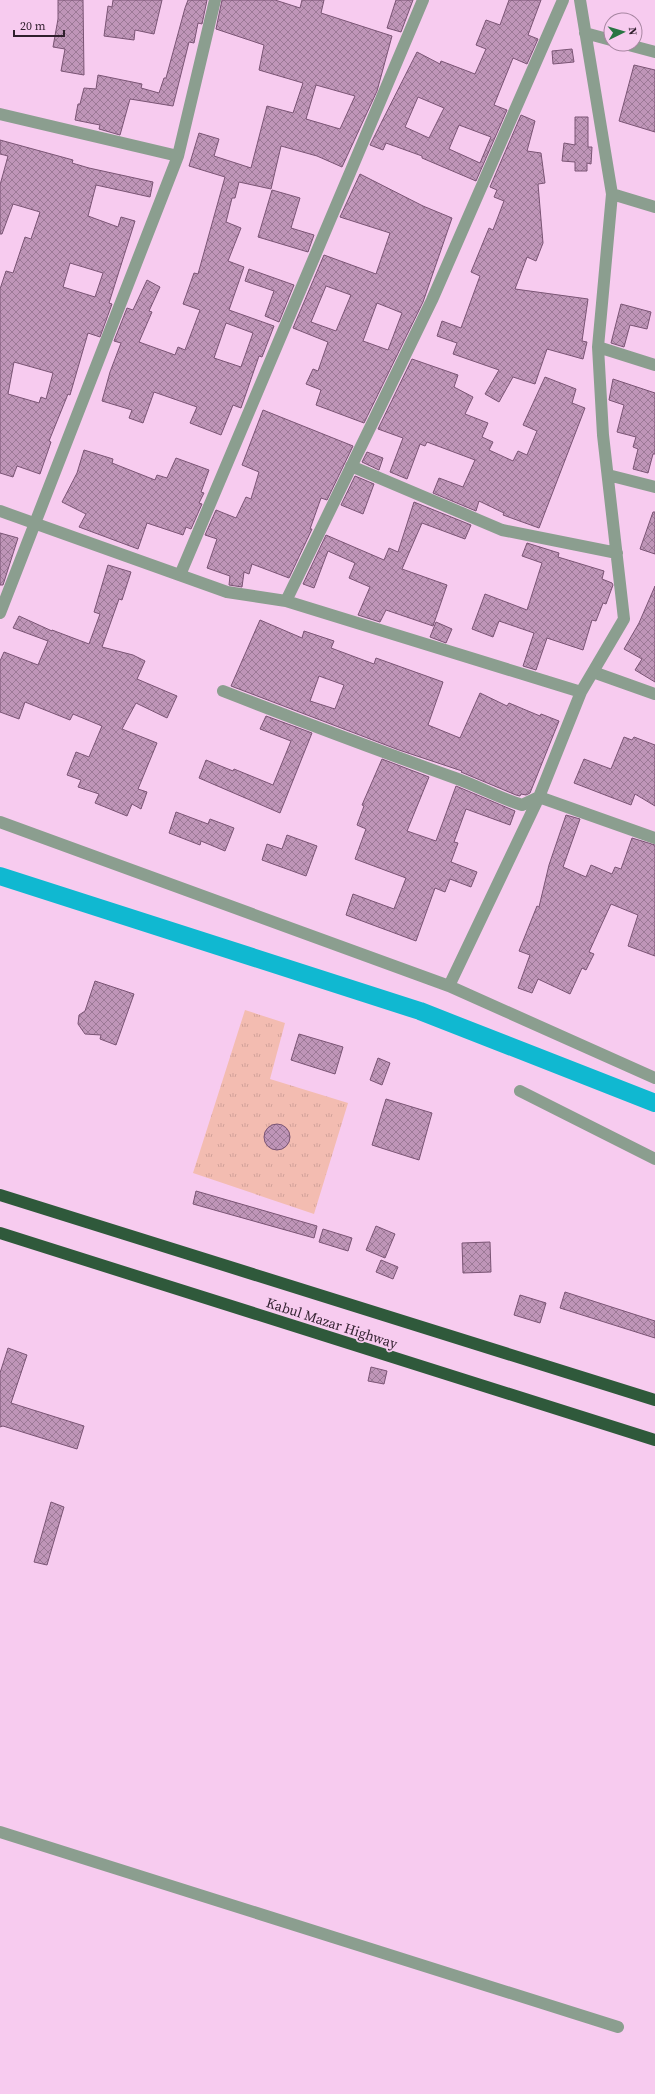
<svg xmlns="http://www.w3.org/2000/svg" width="655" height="2094" font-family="'Source Serif 4',serif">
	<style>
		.park { fill: url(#park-tufts) }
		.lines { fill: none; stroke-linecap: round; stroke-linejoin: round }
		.canal { stroke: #10b8d1; stroke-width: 18 }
		.building { fill: url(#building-cross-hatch); stroke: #7a5474; fill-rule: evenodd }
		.street { stroke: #8b9e8f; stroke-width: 12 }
		.highway { stroke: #2f593b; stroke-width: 12 }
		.labels { text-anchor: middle; stroke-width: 3.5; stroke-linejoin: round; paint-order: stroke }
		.street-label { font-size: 14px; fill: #301f2d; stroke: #f7cbef }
	</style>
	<defs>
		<pattern id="park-tufts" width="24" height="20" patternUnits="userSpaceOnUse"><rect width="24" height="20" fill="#f3bcb1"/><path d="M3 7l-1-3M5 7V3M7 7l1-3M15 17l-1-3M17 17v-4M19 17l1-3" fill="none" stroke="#d1a199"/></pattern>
		<pattern id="building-cross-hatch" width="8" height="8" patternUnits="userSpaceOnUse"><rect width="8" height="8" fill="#bf95b8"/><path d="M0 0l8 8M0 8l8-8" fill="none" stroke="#9c7996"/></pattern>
	</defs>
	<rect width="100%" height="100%" fill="#f7cbef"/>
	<!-- park -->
	<path class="park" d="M245,1010L285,1023L270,1079L348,1103L314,1214L193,1173Z"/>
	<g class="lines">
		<!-- canal -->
		<path class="canal" d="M0,876L420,1011L655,1103"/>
	</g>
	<!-- building -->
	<path class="building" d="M58,0H83L84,75L61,71L65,49L53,47L58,19Z
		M113,0H162L154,34L135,30L134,40L104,36L108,6L112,7Z
		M188,0H207L202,24L198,23L194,43L189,42L173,106L130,99L120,135L99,129L100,125L75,120L78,104H80L84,88L96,89L98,75L142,84L141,88L159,93L164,78H166L185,8Z
		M222,0H275L300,8L302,0H324L321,13L392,36L377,91L342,167L317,156L281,146L271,189L239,182L235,198H232L226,222L241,228L228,261L244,267L229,310L274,326L262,357L259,356L241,408L233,405L221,435L190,423L197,407L154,392L143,423L129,418L132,410L102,401L110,372L121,343L114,341L127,308L133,310L147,280L160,287L149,311L152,312L139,342L175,355L178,347L185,350L200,310L183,304L194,273L198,274L225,177L189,166L199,133L219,139L214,156L251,168L267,106L293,113L303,83L259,70L264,45L216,29ZM316,85L355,96L340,129L306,119ZM226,323L253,333L241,367L214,358Z
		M396,0H413L401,32L387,28Z
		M509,0H541L528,35L538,39L527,64L513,58L494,105L507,110L476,181L422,158V156L386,143L383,150L370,145L417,52L440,64L441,61L475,74L486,49L476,45L486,20L500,25ZM418,97L444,108L429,138L405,127ZM459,125L491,137L480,163L449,149Z
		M572,49L574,62L553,64L552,51Z
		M634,65L655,70V132L619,121Z
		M521,115L535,121L527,151L541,153L545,183L538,184L543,243L536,261L527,257L515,289L588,299L582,341L587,342L583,359L547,349L535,384L513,377L499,402L485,394L499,370L453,354L457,343L437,336L442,321L461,328L480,276L471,272L489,228L493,230L504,201L494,197L497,190L490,187Z
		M575,117H588V147H592L591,164L587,163V171H575V162L562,161L564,143L575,145Z
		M0,140L73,160L72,163L89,168L153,182L150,197L96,185L88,216L118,227L121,217L135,221L109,303L112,304L100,337L88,333L70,395L68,394L49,441L51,442L40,474L17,466L13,477L0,473V289L6,271L13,273L25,237L31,239L40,212L13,204L2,234H0V185L8,156L0,154ZM70,263L103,273L95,297L63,287ZM14,362L53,373L46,399L41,397L39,403L8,394Z
		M360,174L423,206L452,218L423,302L364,423L316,405L321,390L306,384L313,369L318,371L328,342L293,328L324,255L376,274L390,233L340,217ZM326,286L351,295L336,331L311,322ZM377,303L402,313L388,350L363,341Z
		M272,190L300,198L291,228L314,235L308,252L258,237Z
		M249,269L294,285L279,322L265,316L274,291L245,281Z
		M621,304L651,312L647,329L630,325L624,347L611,343Z
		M412,359L458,375L454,387L473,397L465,414L488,423L482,437L493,442L489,450L513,461L518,451L527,455L537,431L523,425L545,377L576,389L572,403L585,408L539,528L503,515L504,513L479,501L476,511L433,493L439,478L463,487L475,460L427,442L425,446L420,444L407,479L390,472L403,438L378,429Z
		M613,379L655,393V454H653L648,473L633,469L638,449L633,447L636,437L617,432L624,405L609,400Z
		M263,410L353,446L327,500L321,498L310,529H312L289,578L252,564L249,574L244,572L242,587L229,585L230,576L207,568L217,539L205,535L216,510L236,518L246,497L251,499L259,472L242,465Z
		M84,450L113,459L112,463L155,480L157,475L167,478L176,458L209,470L201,492L204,493L199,503L202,504L191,529L186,527L183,535L147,523L138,549L79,527L86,514L62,502L77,473Z
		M367,452L383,458L379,470L362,462Z
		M355,476L374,484L363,514L341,505Z
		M414,502L471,525L465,539L422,523L402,569L447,585L433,626L386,610L380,622L358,615L370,587L349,578L355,563L328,551L314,588L303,584L326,535L384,560L389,548L398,552Z
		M653,512H655V554L640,549Z
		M0,533L18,538L3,585H0Z
		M527,543L559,553L558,557L604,571L602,579L612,583L613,585L606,604L603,603L596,621L592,620L583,650L547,638L536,670L523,666L534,633L499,621L493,637L472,629L485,594L527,610L542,563L522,556Z
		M108,565L131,572L122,600L119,599L102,647L133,655L145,661L137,679L177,696L167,718L136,703L122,729L157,743L138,789L147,792L141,809L132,804L127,816L95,803L99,794L78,787L81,780L67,775L76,752L89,757L102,726L73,714L70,720L25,702L19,719L0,712V661L4,652L38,665L48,641L13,628L19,616L52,631V630L89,644L100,614L94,612Z
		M655,586V682L635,670L642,659L624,649L639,623Z
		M260,620L302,638L304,631L334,641L331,648L374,664L376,658L443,682L428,725L460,738L480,693L507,706L509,703L540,716L541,714L559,721L530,793L526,795L521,794L520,796L516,795L461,772L462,771L399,750L231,686ZM319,676L344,685L335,709L310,701Z
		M436,622L452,629L446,643L430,637Z
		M266,716L312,733L280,813L199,778L206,760L233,771L234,769L273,785L291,741L260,729Z
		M624,737L632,740L634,737L655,745V806L635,794L631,805L574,783L584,759L611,769Z
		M382,759L429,777L407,831L436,841L456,786L515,811L510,825L466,809L454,842L458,843L451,862L477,872L471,887L450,879L445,892L435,888L416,941L346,915L353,894L394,909L406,878L355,859L366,829L357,825L364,806L362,805Z
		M176,812L208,824L210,819L234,828L225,851L201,841L200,845L169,833Z
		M566,815L580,819L563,867L586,877L591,865L612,874L615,867L621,869L632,838L655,845V956L628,946L638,915L611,904L589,952L594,954L586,970L582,968L570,994L538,979L532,993L518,988L530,955L519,951L537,906L539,907L549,865Z
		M287,835L317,846L306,876L262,860L267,844L282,849Z
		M95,981L134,994L116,1045L100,1039L101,1035L85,1034L78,1024L79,1015L85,1011Z
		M299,1034L343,1047L335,1074L291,1060Z
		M378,1058L390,1063L382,1085L370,1080Z
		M386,1099L432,1113L419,1160L372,1145Z
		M264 1137a13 13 0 1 1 26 0a13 13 0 1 1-26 0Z
		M196,1191L317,1226L314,1238L193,1204Z
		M376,1226L395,1234L385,1258L366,1250Z
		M323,1229L352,1238L348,1251L319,1242Z
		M490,1242L491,1272L463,1273L462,1243Z
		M381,1260L398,1267L393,1279L376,1272Z
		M565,1292L655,1321V1338L560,1308Z
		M520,1295L546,1303L540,1323L514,1315Z
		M8,1348L27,1355L11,1403L84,1426L77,1449L3,1426L0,1427V1373Z
		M371,1367L387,1371L384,1384L368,1381Z
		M51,1502L64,1507L47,1565L34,1562Z"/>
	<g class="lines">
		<!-- street -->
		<path class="street" d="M585,33L611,40
			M625,44L655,52
			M0,114L178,156
			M612,194L655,207
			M598,347L655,365
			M351,466L502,530L617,553
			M608,475L655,487
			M0,511L227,592L286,601L581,692
			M180,575L423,0
			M286,601L432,300L563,0
			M0,613L178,156L215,0
			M593,672L655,694
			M223,691C300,721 377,750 455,778C478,786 499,798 522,805L539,797L655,838
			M0,822L449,986L655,1078
			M449,986L539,797L581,692L624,619L603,435L598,347L612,194L580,0
			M520,1091L655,1159
			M0,1832L618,2027"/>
		<!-- highway -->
		<path class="highway" d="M0,1195L655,1400
			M0,1233L655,1440"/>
	</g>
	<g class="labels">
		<!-- street labels -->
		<g class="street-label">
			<text transform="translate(332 1323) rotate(18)" y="5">Kabul Mazar Highway</text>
		</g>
	</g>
	<!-- north arrow -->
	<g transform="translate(623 32) rotate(85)"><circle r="19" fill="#f7cbef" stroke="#a786a1"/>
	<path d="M0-3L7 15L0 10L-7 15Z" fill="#297543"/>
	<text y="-6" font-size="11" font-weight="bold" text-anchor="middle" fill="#301f2d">N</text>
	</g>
	<!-- scale -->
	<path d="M14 30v6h50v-6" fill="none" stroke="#301f2d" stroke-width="2"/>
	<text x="20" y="30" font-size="12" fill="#301f2d" stroke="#f7cbef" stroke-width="3" paint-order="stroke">20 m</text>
</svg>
